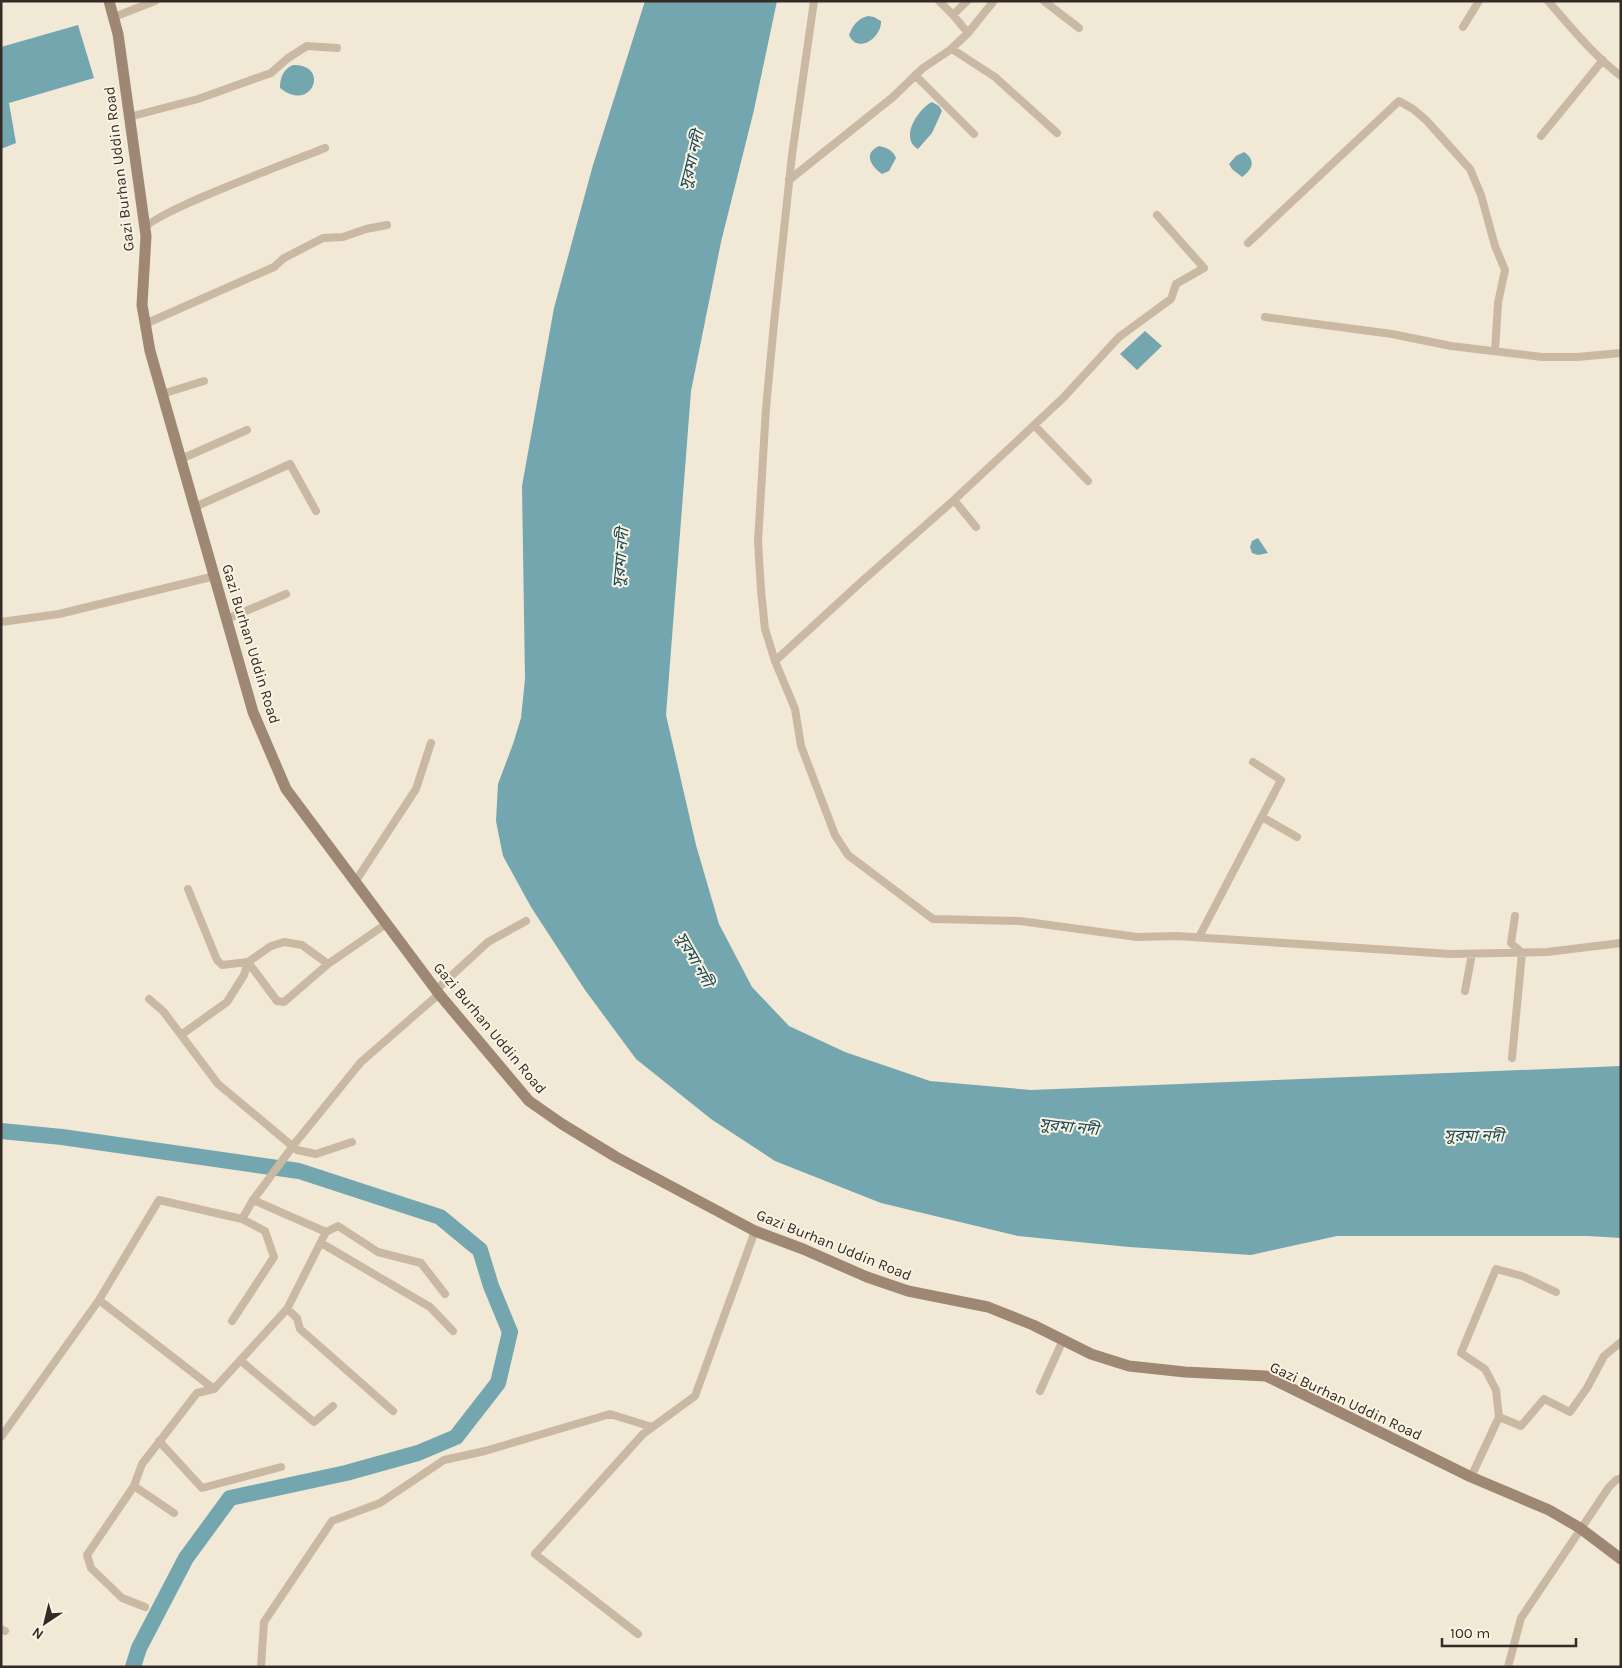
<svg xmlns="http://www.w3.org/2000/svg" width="1622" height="1668" font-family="Karla,'Noto Sans Bengali',sans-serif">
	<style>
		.water { fill: #74a6b0 }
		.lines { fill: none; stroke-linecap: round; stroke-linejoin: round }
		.river { stroke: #74a6b0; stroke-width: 16 }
		.street { stroke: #cab9a2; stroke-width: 8 }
		.secondary { stroke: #9e8873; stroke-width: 11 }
		.street-bridge { stroke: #cab9a2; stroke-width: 8 }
		.labels { text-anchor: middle; stroke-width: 4; stroke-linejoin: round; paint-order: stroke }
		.street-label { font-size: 15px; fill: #342b25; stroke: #faf2e2 }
		.water-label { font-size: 16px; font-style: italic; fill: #194c57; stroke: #faf2e2 }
	</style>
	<rect width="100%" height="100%" fill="#f2e8d6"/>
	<!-- water -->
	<path class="water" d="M645,1H777L754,110L721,242L691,391L666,715L696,845L719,924L752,987L789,1026L845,1052L930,1081L1031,1090L1621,1066V1238L1588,1236H1337L1251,1255L1129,1247L1018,1236L881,1203L775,1161L711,1119L636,1059L585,990L531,907L503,856L496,821L498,784L513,744L521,718L525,679L522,486L554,308L593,165Z
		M868,16L874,17L881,21C882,37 858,55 849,35C853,25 857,19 868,16Z
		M78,25L94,78L9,103L16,143L1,149V47Z
		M293,65C331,64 312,114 280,88C280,78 283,69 293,65Z
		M932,102L939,106L942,111L932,133L918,149C899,138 918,109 932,102Z
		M879,146C887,148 893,150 896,158L889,171L882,174C872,167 862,154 879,146Z
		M1244,152C1256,160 1253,169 1242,177L1232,169L1229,164L1236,156Z
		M1145,331L1162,346L1137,370L1120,354Z
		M1258,538L1268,553L1258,555L1252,553L1250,547L1252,541Z"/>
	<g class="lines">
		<!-- river -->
		<path class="river" d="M1,1131L62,1137L299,1171L440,1217L480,1250L491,1286L510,1332L498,1383L456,1437L418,1453L346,1473L230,1498L186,1558L139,1648L133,1667"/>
		<!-- street -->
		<path class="street" d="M814,1L792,155L774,323L766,408L758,542L761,590L765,629L775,661L795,709L801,746L835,835L848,855L933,919L1020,921L1137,937L1177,936L1450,954L1547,952L1621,943
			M939,1L953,15
			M1044,1L1079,28
			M1548,1C1571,27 1593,55 1621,76
			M114,17L155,1
			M1463,27L1479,1
			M968,33L993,2
			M952,49L995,77L1057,133
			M915,75L974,134
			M129,117L198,99L271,73L288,58L307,46L337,48
			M1541,136L1603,60
			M789,180L893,97L923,68L950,50L968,33L953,15L967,1
			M145,229C150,213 301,158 325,148
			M1248,243L1399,101L1413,109L1426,120L1470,169L1481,195L1495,246L1505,270L1498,303L1495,351
			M1265,317L1392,334L1451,346L1542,357H1577L1621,353
			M145,324L274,267L284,258L323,238L343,237L366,229L387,225
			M162,394L204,381
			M1034,425L1088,481
			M181,459L247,430
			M954,500L976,527
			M195,507L290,464L316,511
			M227,619L286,594
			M1,622L59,614L215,576
			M775,661L860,583L954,500L1063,398L1119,337L1171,299L1176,284L1204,268L1157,215
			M1262,817L1297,837
			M355,882L416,789L431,743
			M188,889L217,960L222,965L248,962L271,946L284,942L302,945L328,964L386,924
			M1199,937L1281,780L1253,762
			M248,962L277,1001L284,1002L328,964
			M436,990L488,942L526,921
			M1465,991L1472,954
			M149,999L163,1011L218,1084L297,1150L316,1154L352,1142
			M181,1035L227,1002L244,975L248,962
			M1512,1058L1522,953L1511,943L1515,916
			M296,1142L361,1062L439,994
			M326,1232L338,1226L378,1252L421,1263L445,1294
			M321,1243L430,1307L453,1331
			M287,1309L297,1318L300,1329L393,1411
			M232,1321L274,1257L265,1231L242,1219
			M241,1361L314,1422L333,1406
			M1040,1391L1063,1340
			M1499,1417L1521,1426L1544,1399L1570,1412L1587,1388L1604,1356L1621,1342
			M1,1437L99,1300L159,1200L242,1219L253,1200L326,1232L287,1309L214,1389L99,1300
			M159,1441L202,1488L281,1467
			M1471,1477L1499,1417L1496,1390L1485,1369L1461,1353L1496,1269L1522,1276L1556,1292
			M134,1486L174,1513
			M145,1607L122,1598L91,1568L87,1555L134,1486L142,1464L197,1393L214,1389
			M1,1629L5,1631
			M638,1634L535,1554L643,1434L695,1396L755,1231
			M261,1667L264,1622L332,1521L380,1503L444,1460L485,1451L610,1414L652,1427
			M1508,1667L1521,1618L1609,1487L1616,1480L1621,1478"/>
		<!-- secondary -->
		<path class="secondary" d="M109,1L118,34L146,236L142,305L150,351L253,712L286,789L439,994L529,1101L562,1124L616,1157L755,1231L803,1249L867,1277L908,1291L988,1307L1033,1325L1091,1354L1129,1366L1185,1372L1266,1376L1471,1477L1549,1510L1580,1528L1621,1559"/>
		<!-- street-bridge -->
		<path class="street-bridge" d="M253,1200L296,1142"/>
	</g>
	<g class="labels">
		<!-- street labels -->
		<g class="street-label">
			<text transform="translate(119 169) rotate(-97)" y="5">Gazi Burhan Uddin Road</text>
			<text transform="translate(251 644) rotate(73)" y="5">Gazi Burhan Uddin Road</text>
			<text transform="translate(490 1028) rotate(50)" y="5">Gazi Burhan Uddin Road</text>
			<text transform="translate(834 1245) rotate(22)" y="5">Gazi Burhan Uddin Road</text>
			<text transform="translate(1346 1401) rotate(25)" y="5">Gazi Burhan Uddin Road</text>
		</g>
		<!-- water labels -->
		<g class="water-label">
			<text transform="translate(691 160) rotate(-76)" y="6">সুরমা নদী</text>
			<text transform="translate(620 558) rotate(-85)" y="6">সুরমা নদী</text>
			<text transform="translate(695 959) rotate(61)" y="6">সুরমা নদী</text>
			<text transform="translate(1069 1126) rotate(6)" y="6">সুরমা নদী</text>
			<text transform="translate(1474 1135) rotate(1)" y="6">সুরমা নদী</text>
		</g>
	</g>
	<!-- border -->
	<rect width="1622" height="1668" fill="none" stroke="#342b25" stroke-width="5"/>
	<!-- north arrow -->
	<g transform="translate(45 1623) rotate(215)" stroke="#faf2e2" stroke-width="4" paint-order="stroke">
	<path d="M0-4L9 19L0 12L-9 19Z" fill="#342b25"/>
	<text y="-8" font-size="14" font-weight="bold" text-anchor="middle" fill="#342b25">N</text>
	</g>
	<!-- scale -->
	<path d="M1442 1638v8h134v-8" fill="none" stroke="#342b25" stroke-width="2.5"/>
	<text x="1450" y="1638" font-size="15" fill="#342b25" stroke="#faf2e2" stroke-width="4" paint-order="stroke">100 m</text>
</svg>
